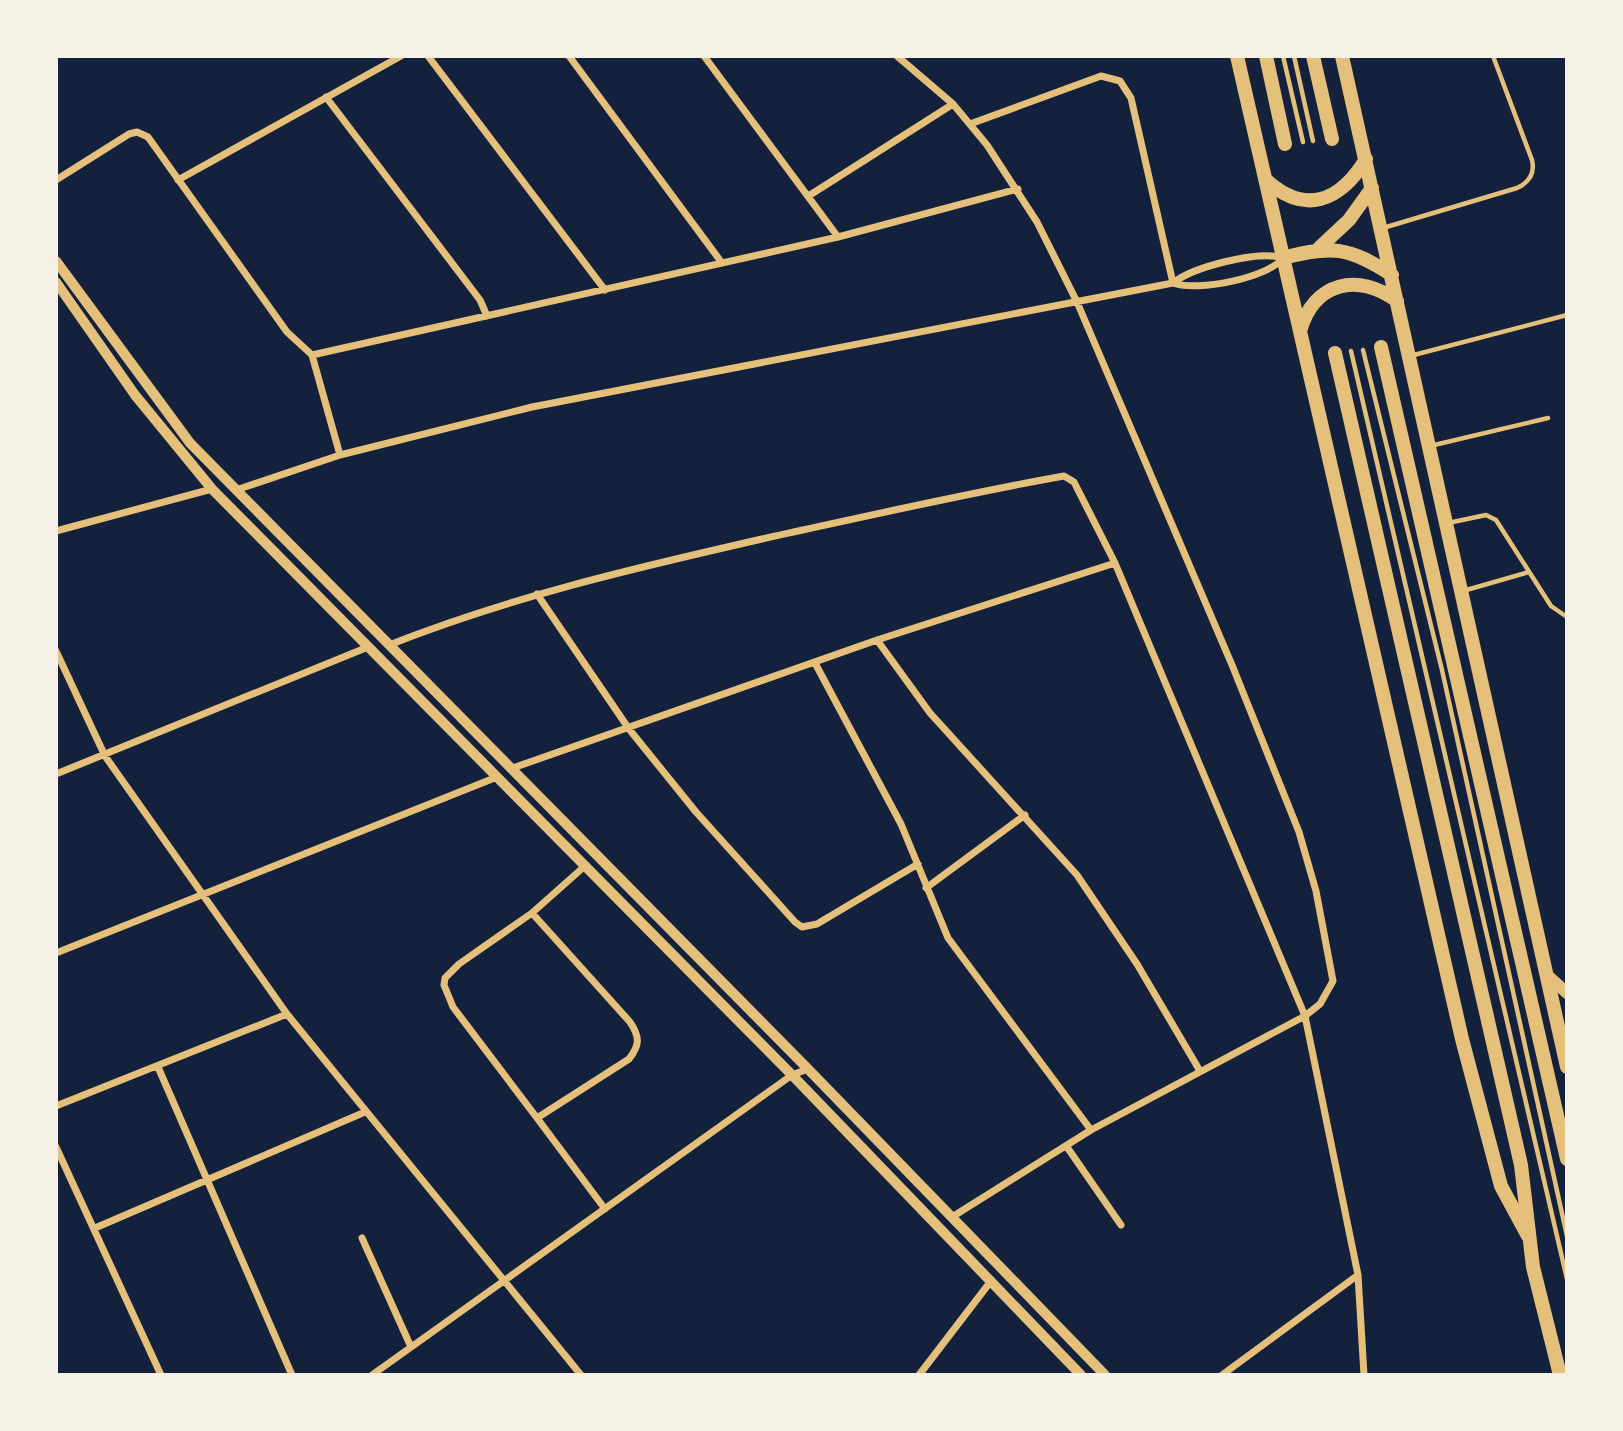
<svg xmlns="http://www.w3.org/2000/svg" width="1623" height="1431" font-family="'Open Sans',sans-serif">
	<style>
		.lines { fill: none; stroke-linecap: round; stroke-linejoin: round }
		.service { stroke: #e5c07b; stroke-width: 4.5 }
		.minor { stroke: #e5c07b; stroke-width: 7 }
		.secondary { stroke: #e5c07b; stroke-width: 10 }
		.primary { stroke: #e5c07b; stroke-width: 12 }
		.trunk { stroke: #e5c07b; stroke-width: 14 }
	</style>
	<rect width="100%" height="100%" fill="#14213d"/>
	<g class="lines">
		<!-- service -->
		<path class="service" d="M1283,56L1303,142
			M1294,56L1313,141
			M1383,228L1517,188C1530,182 1535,173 1532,160L1493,56
			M1363,350L1442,670L1567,1236
			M1351,351L1567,1279
			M1410,356L1567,315
			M1430,446L1548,418
			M1448,523L1486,515L1496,520L1551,606L1567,617
			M1463,591L1529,572"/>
		<!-- minor -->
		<path class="minor" d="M428,56L605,290
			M569,56L722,263
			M704,56L838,237
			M897,56L953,104L987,145L1037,222L1077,302L1232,665L1299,832L1316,891L1333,981L1320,1004L1305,1016L1091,1130L952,1217
			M326,97L480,300L487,316
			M970,124L1101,76L1120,81L1131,98L1173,283
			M56,180L129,134L137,132L148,137L287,332L312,355L340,455
			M178,180L401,56
			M810,195L953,104
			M312,355L838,237L1018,189
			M236,490L340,455L532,407L1173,283C1193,267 1258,250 1283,258C1268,278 1197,292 1173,283
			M56,531L212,489
			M537,594L629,729L696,812L795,922L802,927L817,924L918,864
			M877,640L930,713L1077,875L1137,964L1200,1071
			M389,645C510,597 635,568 762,539C863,517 963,494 1064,476L1074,482L1115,563L1305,1016L1358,1275L1364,1375
			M56,651L105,756L287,1014L581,1375
			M815,663L901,824L948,938L1091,1130
			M510,769L877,640L1115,563
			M56,774L368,647
			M926,888L1025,815
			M532,913L630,1022C640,1037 640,1045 629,1059L537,1118L453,1007L444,985L445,978L459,964L532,913L586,865
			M56,953L497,777
			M158,1067L292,1375
			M56,1106L287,1014
			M537,1118L605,1209
			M56,1147L161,1375
			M1067,1147L1121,1225
			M95,1228L365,1112
			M362,1238L411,1347
			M372,1375L792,1075L808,1069
			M919,1375L991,1281
			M1222,1375L1358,1275"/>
		<!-- secondary -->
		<path class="secondary" d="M56,261L190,443L808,1069L1105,1375
			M56,282L135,395L212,489L792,1075L1081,1375"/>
		<!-- primary -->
		<path class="primary" d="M1548,976L1567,993"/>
		<!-- trunk -->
		<path class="trunk" d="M1237,56L1462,1039L1501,1186L1528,1236
			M1266,56L1285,144
			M1313,56L1332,139
			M1342,56L1567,1067
			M1265,179C1304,216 1340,202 1366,159
			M1319,248L1349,220L1372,188
			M1283,258C1332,245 1349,247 1392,275
			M1300,331C1314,282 1358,272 1397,301
			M1381,347L1567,1159
			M1335,353L1521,1165L1533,1267L1560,1375"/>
	</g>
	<!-- border -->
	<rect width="1623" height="1431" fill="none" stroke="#f6f1e7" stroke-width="116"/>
</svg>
